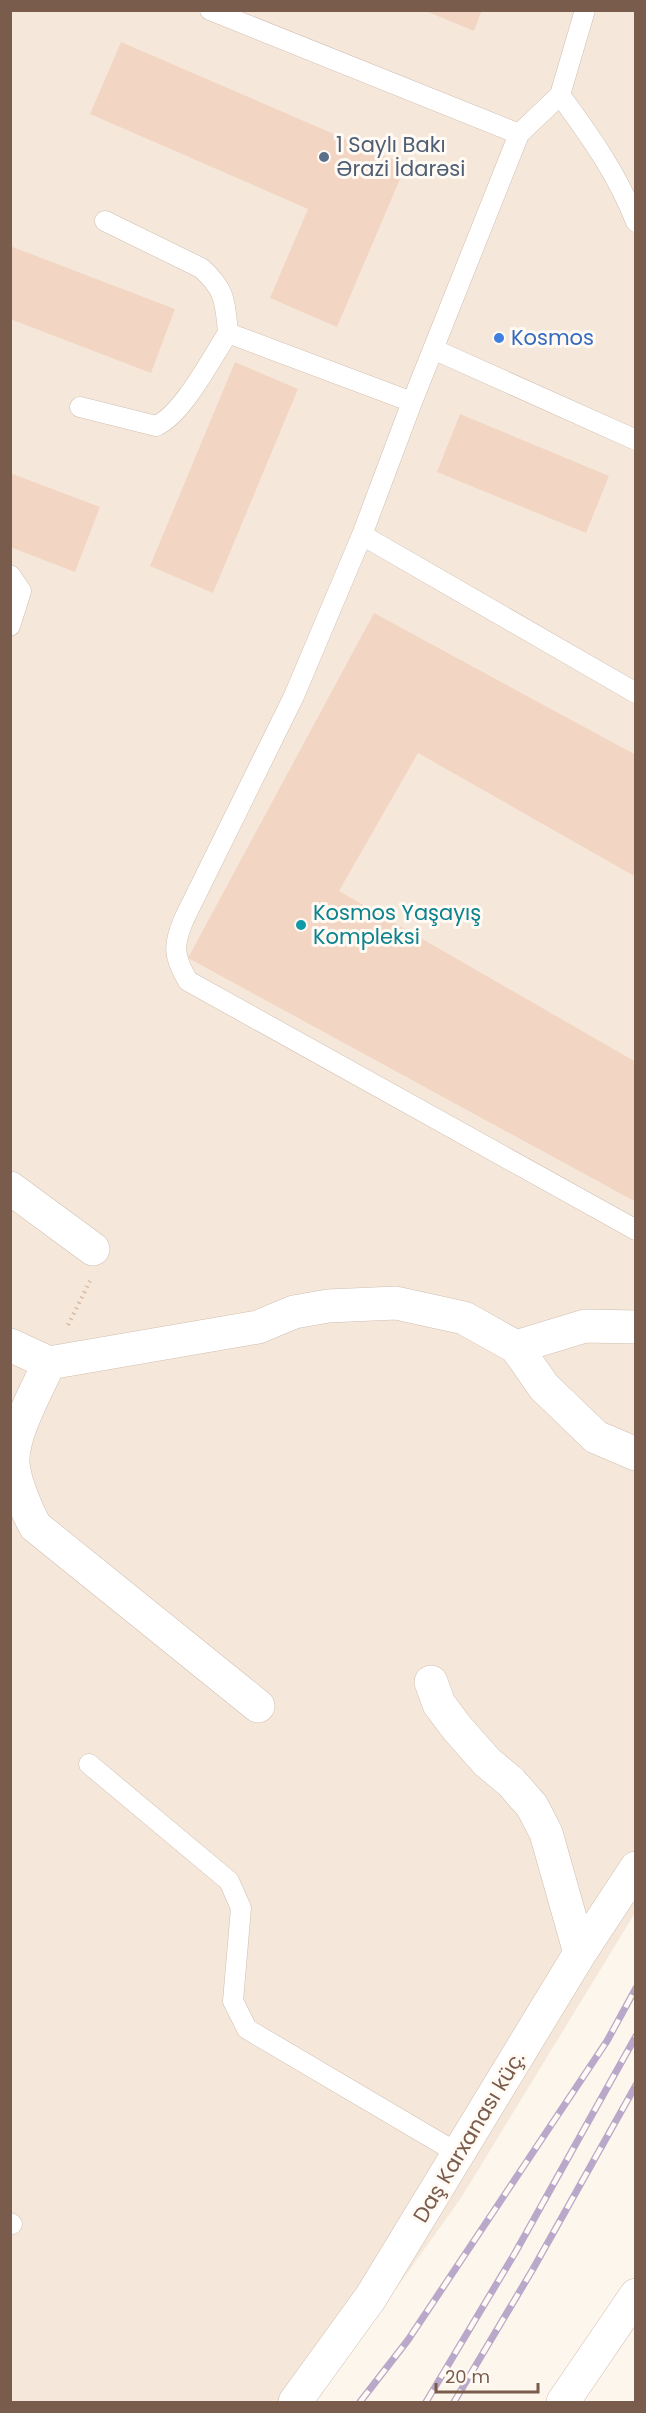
<svg xmlns="http://www.w3.org/2000/svg" width="646" height="2413" font-family="Poppins,sans-serif">
	<style>
		.residential { fill: #f5e8da }
		.building { fill: #f3d5c3 }
		.lines { fill: none; stroke-linecap: round; stroke-linejoin: round }
		.service-casing { stroke: #d1beb0; stroke-width: 21 }
		.minor-casing { stroke: #d1beb0; stroke-width: 34 }
		.path { stroke: #d9b8a5; stroke-width: 4; stroke-dasharray: 1.5 4.5; stroke-linecap: butt }
		.service { stroke: #fff; stroke-width: 20 }
		.minor { stroke: #fff; stroke-width: 33 }
		.rail-casing { stroke: #b9a8c9; stroke-width: 7 }
		.rail { stroke: #fffaf3; stroke-width: 4.5; stroke-dasharray: 14; stroke-linecap: butt }
		.service-dot { fill: #5c6f8a; stroke: #fffaf3; stroke-width: 2 }
		.shop-dot { fill: #3f7fe0; stroke: #fffaf3; stroke-width: 2 }
		.culture-dot { fill: #0f9aa8; stroke: #fffaf3; stroke-width: 2 }
		.labels { text-anchor: middle; stroke-width: 6; stroke-linejoin: round; paint-order: stroke }
		.service-label { font-size: 21px; fill: #4e5e75; stroke: #fffaf3; text-anchor: start }
		.shop-label { font-size: 21px; fill: #366cbe; stroke: #fffaf3; text-anchor: start }
		.culture-label { font-size: 21px; fill: #0d838f; stroke: #fffaf3; text-anchor: start }
		.street-label { font-size: 21px; fill: #7a5c4d; stroke: #fffaf3 }
	</style>
	<rect width="100%" height="100%" fill="#fdf6ec"/>
	<!-- residential -->
	<path class="residential" d="M11,11H635V1913L461,2198L315,2402H11Z"/>
	<!-- building -->
	<path class="building" d="M423,10H482L474,31Z
		M121,42L406,165L337,327L270,298L308,209L90,114Z
		M10,246L175,309L151,373L10,319Z
		M235,362L298,389L213,593L150,566Z
		M460,414L609,476L586,533L437,472Z
		M10,473L100,507L75,572L10,547Z
		M374,613L636,755V877L418,753L339,891L636,1062V1202L188,958Z"/>
	<g class="lines">
		<defs>
			<path id="service" d="M210,10L519,134
				M585,10L560,95L519,134L412,402L362,535L294,696L184,919C173,945 173,956 188,981L636,1230
				M560,95C590,136 618,175 636,222
				M105,221L201,268C226,290 225,302 228,333
				M433,349L636,440
				M80,407L156,426C183,414 211,359 228,333L412,402
				M362,535L636,693
				M10,575L21,591L10,626
				M89,1764L229,1881L241,1908L233,2001L247,2029L459,2154
				M10,2223L12,2224"/>
			<path id="minor" d="M10,1188L93,1249
				M10,1345L49,1363C37,1390 11,1435 13,1464C15,1483 26,1509 35,1526L258,1706
				M516,1347L544,1387L596,1437L636,1454
				M49,1363L258,1327L294,1312L328,1306L396,1303L464,1318L516,1347L585,1326L636,1327
				M431,1682L439,1704L457,1728L487,1762L511,1782L532,1806L546,1833L580,1953
				M295,2402L371,2297L580,1953L636,1868
				M563,2402L636,2295"/>
		</defs>
		<!-- service casing -->
		<use href="#service" class="service-casing"/>
		<!-- minor casing -->
		<use href="#minor" class="minor-casing"/>
		<!-- path -->
		<path class="path" d="M68,1325L90,1281"/>
		<!-- service -->
		<use href="#service" class="service"/>
		<!-- minor -->
		<use href="#minor" class="minor"/>
		<defs>
			<path id="rail" d="M360,2402L408,2340L607,2041L636,1988
				M426,2402L515,2253L636,2036
				M454,2402L533,2269L636,2085"/>
		</defs>
		<!-- rail casing -->
		<use href="#rail" class="rail-casing"/>
		<!-- rail -->
		<use href="#rail" class="rail"/>
	</g>
	<!-- markers -->
	<circle class="service-dot" cx="324" cy="157" r="6"/>
	<circle class="shop-dot" cx="499" cy="338" r="6"/>
	<circle class="culture-dot" cx="301" cy="925" r="6"/>
	<g class="labels">
		<!-- service labels -->
		<g class="service-label">
			<text x="336" y="152">1 Saylı Bakı<tspan x="336" dy="24">Ərazi İdarəsi</tspan></text>
		</g>
		<!-- shop labels -->
		<g class="shop-label">
			<text x="511" y="345">Kosmos</text>
		</g>
		<!-- culture labels -->
		<g class="culture-label">
			<text x="313" y="920">Kosmos Yaşayış<tspan x="313" dy="24">Kompleksi</tspan></text>
		</g>
		<!-- street labels -->
		<g class="street-label">
			<text transform="translate(469 2137) rotate(-59)" y="7">Daş Karxanası küç.</text>
		</g>
	</g>
	<!-- border -->
	<rect width="646" height="2413" fill="none" stroke="#7a5c4d" stroke-width="24"/>
	<!-- scale -->
	<path d="M436 2383v9h102v-9" fill="none" stroke="#7a5c4d" stroke-width="3"/>
	<text x="445" y="2383" font-size="18" fill="#7a5c4d" stroke="#fffaf3" stroke-width="4.5" paint-order="stroke">20 m</text>
</svg>
